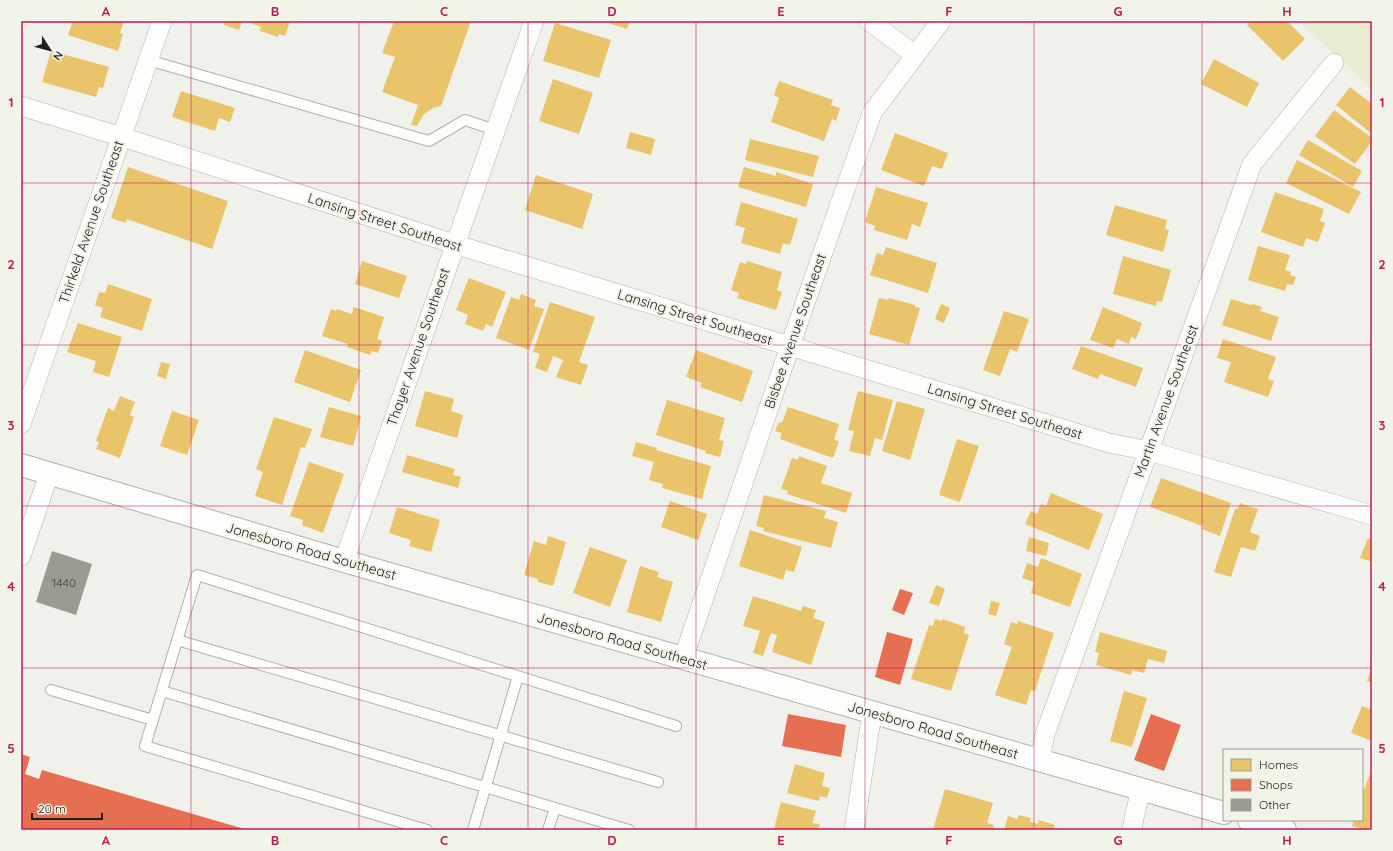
<svg xmlns="http://www.w3.org/2000/svg" width="1393" height="851" font-family="Quicksand,sans-serif">
	<style>
		.green { fill: #e8ecd0 }
		.homes { fill: #e9c46a }
		.shops { fill: #e76f51 }
		.building { fill: #9a9c8f }
		.lines { fill: none; stroke-linecap: round; stroke-linejoin: round }
		.service-casing { stroke: #b1b1ad; stroke-width: 12 }
		.minor-casing { stroke: #b1b1ad; stroke-width: 20 }
		.secondary-casing { stroke: #b1b1ad; stroke-width: 24 }
		.service { stroke: #fdfdfc; stroke-width: 10 }
		.minor { stroke: #fdfdfc; stroke-width: 19 }
		.secondary { stroke: #fdfdfc; stroke-width: 22 }
		.grid { fill: none; stroke: #c2185b; stroke-width: 1; stroke-opacity: 0.55 }
		.labels { text-anchor: middle; stroke-width: 4; stroke-linejoin: round; paint-order: stroke }
		.number-label { font-size: 12px; fill: #3e3f38 }
		.street-label { font-size: 14px; fill: #1f201b; stroke: #f2f4e8 }
		.neatline { fill: none; stroke: #c2185b; stroke-width: 1.5 }
		.grid-label { font-size: 13px; text-anchor: middle; font-weight: bold; fill: #c2185b }
	</style>
	<rect width="100%" height="100%" fill="#f0f1eb"/>
	<!-- green -->
	<path class="green" d="M1299,21H1372V89Z"/>
	<!-- homes -->
	<path class="homes" d="M73,21H124L120,33L123,34L118,51L68,35Z
		M225,21H242L239,30L224,25Z
		M246,21H290L285,36L279,34L278,37L260,31L261,27Z
		M394,21H471L441,106L433,108L424,114L417,126L411,125L418,105L382,92L395,57L382,53Z
		M602,21H630L627,29Z
		M1251,21H1287L1305,39L1283,61L1247,25Z
		M555,23L611,40L599,78L543,61Z
		M51,51L109,67L103,88L99,87L96,97L42,82Z
		M1214,59L1259,83L1247,107L1201,84Z
		M553,79L593,93L579,134L539,121Z
		M779,81L833,100L831,105L840,108L836,121L832,119L824,141L771,122L779,98L774,95Z
		M1350,87L1372,104V134L1336,105Z
		M181,91L235,108L230,122L219,118L215,131L172,117Z
		M1334,110L1372,138V141L1355,164L1315,136Z
		M630,132L655,139L651,155L626,148Z
		M895,133L948,153L942,169L932,166L924,186L881,170Z
		M750,139L819,156L813,177L745,160Z
		M1308,140L1362,171L1353,187L1299,155Z
		M1297,160L1361,192L1349,214L1286,183Z
		M128,167L228,201L212,249L127,219L126,223L111,218Z
		M744,167L776,176V172L813,184L806,207L738,187Z
		M536,175L593,194L582,229L525,210Z
		M876,187L928,203L920,227L912,224L907,240L874,230L875,226L865,222Z
		M1275,192L1324,209L1320,221L1325,223L1318,242L1306,238L1303,247L1261,232Z
		M741,202L798,219L790,245L783,243L780,254L741,243L745,228L735,225Z
		M1115,205L1167,220L1165,229L1169,230L1163,252L1106,235Z
		M1258,246L1290,255L1285,270L1291,272L1290,275L1296,277L1293,285L1287,284L1285,291L1248,280Z
		M886,247L937,263L928,293L870,275L877,253L883,255Z
		M1123,256L1171,270L1162,302L1157,301L1156,306L1113,294Z
		M362,261L407,276L399,298L355,284Z
		M747,261L782,272L777,290L782,292L776,310L737,298L739,293L731,290L740,262L746,264Z
		M469,278L506,292L492,327L486,324L483,331L465,324L468,315L456,310Z
		M108,284L152,299L142,331L100,317L103,308L95,305L99,292L105,293Z
		M521,294L536,300L534,306L544,309L529,350L496,338L511,297L519,300Z
		M879,298L888,300L889,298L915,305V307L920,308L909,345L869,334Z
		M1231,299L1251,305L1252,304L1262,307L1260,311L1279,317L1271,341L1222,325Z
		M550,302L595,317L579,362L588,365L581,385L556,377L563,360L553,356L547,372L535,368L540,354L533,352Z
		M941,304L950,308L944,323L935,319Z
		M354,307L384,317L377,339L382,341L378,353L372,351L370,355L347,347L348,344L322,336L331,309L336,311L337,309L352,314Z
		M1103,307L1142,323L1136,339L1131,337L1129,344L1117,339L1113,348L1090,340Z
		M1004,311L1029,319L1017,352L1010,349L1000,376L983,370Z
		M78,323L122,337L109,377L93,372L96,361L67,352Z
		M1223,339L1276,357L1268,379L1274,381L1268,397L1224,382L1231,362L1217,358Z
		M1081,346L1143,368L1136,387L1100,374L1098,379L1072,369Z
		M305,350L361,370L350,402L294,382Z
		M696,350L753,371L742,402L700,387L702,383L686,377Z
		M161,362L170,364L166,379L157,376Z
		M425,391L454,399L451,411L463,415L457,438L415,426Z
		M858,391L893,400L882,440L875,438L870,456L849,451L854,431L848,430Z
		M120,396L135,402L130,415L134,417L120,458L96,449L99,442L96,441L108,408L114,411Z
		M667,400L725,418L719,440L724,441L720,457L705,453L706,451L656,435Z
		M897,401L925,409L910,460L882,451Z
		M329,407L361,416L353,446L320,437Z
		M788,407L839,424L834,440L839,441L833,458L780,439L782,433L775,431L779,422L782,423Z
		M172,411L199,420L187,455L160,446Z
		M274,417L312,429L305,448L301,447L282,505L255,496L263,472L256,469Z
		M957,439L979,446L960,502L939,495Z
		M636,442L657,448L656,450L711,466L702,499L662,488L663,484L649,480L654,462L632,456Z
		M407,455L455,469L453,475L461,477L458,488L402,472Z
		M799,456L827,466L821,483L852,493L846,513L787,494L788,491L781,489L792,458L798,460Z
		M309,462L344,474L323,533L302,525L303,520L290,516Z
		M1161,478L1231,503L1220,536L1202,529L1203,526L1150,507Z
		M1051,493L1103,514L1089,550L1025,524L1031,511L1037,514L1041,504L1046,506Z
		M764,495L826,511L824,518L838,522L831,548L763,531L764,528L756,526Z
		M670,501L707,514L698,540L661,527Z
		M1240,503L1258,509L1250,532L1260,536L1255,551L1241,547L1231,577L1214,572L1235,509H1238Z
		M397,507L440,520L431,552L409,546L411,540L389,533Z
		M750,530L802,547L794,572L786,570L783,580L739,566Z
		M548,536L566,542L553,586L538,582V579L524,575L534,541L546,545Z
		M1029,537L1049,543L1046,556L1026,551Z
		M1368,538L1372,540V562L1360,558Z
		M590,547L627,560L610,607L573,593Z
		M1041,558L1082,574L1070,607L1031,593L1034,582L1022,578L1027,563L1038,567Z
		M640,566L659,572L657,577L673,582L661,622L627,612Z
		M936,585L945,589L939,606L929,603Z
		M753,596L801,611L803,606L816,610L813,618L825,622L811,665L772,652L777,635L771,633L763,656L753,653L760,631L743,626Z
		M991,601L1000,603L996,616L988,614Z
		M935,619L942,621L943,619L965,627L964,633L969,635L951,691L911,679L929,625L933,626Z
		M1018,621L1054,633L1035,691L1031,690L1026,705L995,695L1012,647L1004,644L1011,622L1017,624Z
		M1100,632L1167,651L1164,663L1148,659L1144,673L1132,670L1131,675L1096,665L1099,653L1095,652Z
		M1372,665V683L1367,681Z
		M1124,691L1147,698L1132,747L1110,741Z
		M1362,706L1372,710V741L1351,733Z
		M795,764L825,773L822,786L830,788L827,798L820,796L819,801L787,793Z
		M1372,768V830H1366L1352,826L1354,820H1362V790H1364Z
		M945,789L993,803L987,823L994,825L993,830H933Z
		M781,802L816,811L812,823L820,824L818,830L774,829Z
		M1019,815L1031,818L1030,822L1038,824L1039,820L1055,825L1054,830H1004L1008,816L1017,819Z"/>
	<!-- shops -->
	<path class="shops" d="M900,589L913,593L904,615L892,610Z
		M887,632L913,639L900,685L875,677Z
		M788,714L846,725L841,757L782,746Z
		M1151,714L1181,725L1164,771L1134,760Z
		M21,754L30,757L25,774L39,779L42,770L248,830H21Z"/>
	<!-- building -->
	<path class="building" d="M52,551L92,564L76,615L36,602Z"/>
	<g class="lines">
		<defs>
			<path id="service" d="M148,60L429,141L465,120L495,130
				M177,640L658,782
				M51,690L153,720
				M162,691L629,830
				M427,830L145,746L197,575L676,726
				M473,830L518,676
				M548,830L555,808"/>
			<path id="minor" d="M869,21L915,55
				M21,106L138,142L467,248L1109,443L1149,451L1372,515
				M21,424L162,21
				M21,556L49,474
				M344,561L534,21
				M683,659L790,346L872,113L941,21
				M1040,760L1045,734L1154,436L1252,164L1334,63
				M854,830L872,713
				M1132,830L1134,818L1141,789"/>
			<path id="secondary" d="M21,465L344,561L1224,813
				M1249,820L1285,830"/>
		</defs>
		<!-- service casing -->
		<use href="#service" class="service-casing"/>
		<!-- minor casing -->
		<use href="#minor" class="minor-casing"/>
		<!-- secondary casing -->
		<use href="#secondary" class="secondary-casing"/>
		<!-- service -->
		<use href="#service" class="service"/>
		<!-- minor -->
		<use href="#minor" class="minor"/>
		<!-- secondary -->
		<use href="#secondary" class="secondary"/>
	</g>
	<!-- grid -->
	<path class="grid" d="M191,21V830M359,21V830M528,21V830M696,21V830M865,21V830M1034,21V830M1202,21V830M21,183H1372M21,345H1372M21,506H1372M21,668H1372"/>
	<g class="labels">
		<!-- number labels -->
		<g class="number-label">
			<text x="64" y="587">1440</text>
		</g>
		<!-- street labels -->
		<g class="street-label">
			<text transform="translate(91 222) rotate(-71)" y="5">Thirkeld Avenue Southeast</text>
			<text transform="translate(385 222) rotate(18)" y="5">Lansing Street Southeast</text>
			<text transform="translate(695 317) rotate(17)" y="5">Lansing Street Southeast</text>
			<text transform="translate(795 331) rotate(-71)" y="5">Bisbee Avenue Southeast</text>
			<text transform="translate(418 347) rotate(-71)" y="5">Thayer Avenue Southeast</text>
			<text transform="translate(1166 401) rotate(-70)" y="5">Martin Avenue Southeast</text>
			<text transform="translate(1005 411) rotate(17)" y="5">Lansing Street Southeast</text>
			<text transform="translate(311 551) rotate(16)" y="5">Jonesboro Road Southeast</text>
			<text transform="translate(622 641) rotate(16)" y="5">Jonesboro Road Southeast</text>
			<text transform="translate(933 730) rotate(16)" y="5">Jonesboro Road Southeast</text>
		</g>
	</g>
	<!-- border -->
	<rect width="1393" height="851" fill="none" stroke="#f2f4e8" stroke-width="44"/>
	<!-- legend -->
	<rect x="1223" y="749" width="140" height="72" fill="#f2f4e8" stroke="#9e9f96"/>
	<rect x="1231" y="759" width="20" height="12" fill="#e9c46a" stroke="#9e9f96"/>
	<text x="1259" y="769" font-size="12" fill="#1f201b">Homes</text>
	<rect x="1231" y="779" width="20" height="12" fill="#e76f51" stroke="#9e9f96"/>
	<text x="1259" y="789" font-size="12" fill="#1f201b">Shops</text>
	<rect x="1231" y="799" width="20" height="12" fill="#9a9c8f" stroke="#9e9f96"/>
	<text x="1259" y="809" font-size="12" fill="#1f201b">Other</text>
	<!-- north arrow -->
	<g transform="translate(50 50) rotate(126)" stroke="#f2f4e8" stroke-width="3" paint-order="stroke">
	<path d="M0-3L7 15L0 10L-7 15Z" fill="#1f201b"/>
	<text y="-6" font-size="11" font-weight="bold" text-anchor="middle" fill="#1f201b">N</text>
	</g>
	<!-- scale -->
	<path d="M32 813v6h70v-6" fill="none" stroke="#1f201b" stroke-width="2"/>
	<text x="38" y="813" font-size="12" fill="#1f201b" stroke="#f2f4e8" stroke-width="3" paint-order="stroke">20 m</text>
	<rect x="22" y="22" width="1349" height="807" class="neatline"/>
	<g class="grid-label">
		<text x="106" y="16">A</text>
		<text x="275" y="16">B</text>
		<text x="444" y="16">C</text>
		<text x="612" y="16">D</text>
		<text x="781" y="16">E</text>
		<text x="949" y="16">F</text>
		<text x="1118" y="16">G</text>
		<text x="1287" y="16">H</text>
		<text x="11" y="107">1</text>
		<text x="1382" y="107">1</text>
		<text x="11" y="269">2</text>
		<text x="1382" y="269">2</text>
		<text x="11" y="430">3</text>
		<text x="1382" y="430">3</text>
		<text x="11" y="591">4</text>
		<text x="1382" y="591">4</text>
		<text x="11" y="753">5</text>
		<text x="1382" y="753">5</text>
		<text x="106" y="845">A</text>
		<text x="275" y="845">B</text>
		<text x="444" y="845">C</text>
		<text x="612" y="845">D</text>
		<text x="781" y="845">E</text>
		<text x="949" y="845">F</text>
		<text x="1118" y="845">G</text>
		<text x="1287" y="845">H</text>
	</g>
</svg>
